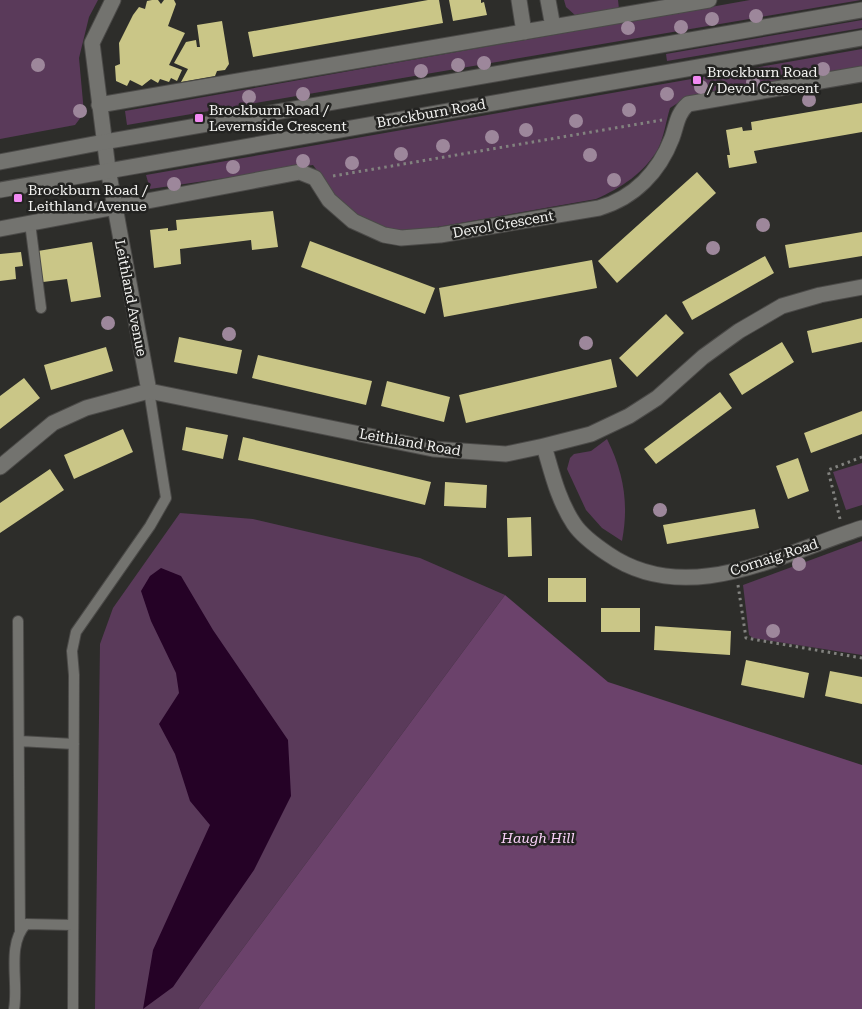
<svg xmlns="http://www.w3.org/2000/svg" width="862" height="1009" font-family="'Roboto Serif',serif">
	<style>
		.green { fill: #5a3a5a }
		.forest { fill: #6b426b }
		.water { fill: #250226 }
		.building { fill: #cac687 }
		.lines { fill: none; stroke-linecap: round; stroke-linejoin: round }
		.lane-casing { stroke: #4b4a48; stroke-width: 12 }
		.street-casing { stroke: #4b4a48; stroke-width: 17 }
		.secondary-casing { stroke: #4b4a48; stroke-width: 17 }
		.path { stroke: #82827f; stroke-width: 3; stroke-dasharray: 2.5 4; stroke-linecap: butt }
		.lane { stroke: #73736f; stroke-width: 10 }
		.street { stroke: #73736f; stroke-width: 15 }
		.secondary { stroke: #73736f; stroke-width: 15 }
		.tree { fill: #9d879b }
		.poi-dot { fill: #f28af3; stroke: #232321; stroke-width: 2 }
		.labels { text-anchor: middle; stroke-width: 5; stroke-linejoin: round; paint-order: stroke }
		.poi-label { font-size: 14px; fill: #f3f3f1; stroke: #232321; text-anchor: start }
		.street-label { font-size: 14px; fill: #f3f3f1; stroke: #232321 }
		.park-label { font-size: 14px; font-style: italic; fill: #f8d0f7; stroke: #232321 }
	</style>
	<rect width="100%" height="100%" fill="#2d2d2a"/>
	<!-- green -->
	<path class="green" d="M0,0H98L89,17L79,58L84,113L75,125L0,139Z
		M564,0H618L619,9L576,16L566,7Z
		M750,0H861L127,125L125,111Z
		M862,20V28L667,61L666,54Z
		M862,49V67L684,99L670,108C666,121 664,137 658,149C644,173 621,188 596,199L420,230H389L374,225L344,208L313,165L150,189L146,175Z
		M607,439C624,473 629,504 622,541L602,528L586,510L567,469L570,458L574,454L591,451Z
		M862,463V505L846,510L833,472Z
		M180,513L253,519L420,558L505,595L198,1009H95L100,644L113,608Z
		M862,541V655L753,638L749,635L743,585Z"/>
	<!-- forest -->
	<path class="forest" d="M505,595L608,682L862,765V1009H198Z"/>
	<!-- water -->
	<path class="water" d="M161,568L181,576L213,630L288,740L291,796L254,870L173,987L143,1009L153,950L210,825L190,801L175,754L159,724L179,693L176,673L151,621L141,591L150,576Z"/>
	<!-- building -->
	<path class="building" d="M152,0H158L161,4L164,0H174L176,4L168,26L185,33L169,65L182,70L177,81L171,78L169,82L160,79L158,83L151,79L142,86L130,80L127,86L116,81L115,66L120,64L119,43L133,15L139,7L145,9L147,1Z
		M428,0H439L443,23L253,57L248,32Z
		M449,0H481V3L484,2L487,15L453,21Z
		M222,21L229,64L225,70L217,71L215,76L181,82L188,69L174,63L186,42L196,40L197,47H200L197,25Z
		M862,103V132L754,151L757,163L729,168L727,155H730L726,130L742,127L743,131L752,130L751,122Z
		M697,172L716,193L617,283L598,261Z
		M273,211L278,247L252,250L251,240L180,249L181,264L154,268L150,230L168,228V231L177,230L176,220Z
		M862,232V256L789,268L785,245Z
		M310,241L435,288L425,314L301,267Z
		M92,242L101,297L71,302L67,279L43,282L38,251Z
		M21,252L23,266L15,267L16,279L0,281V254Z
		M765,256L774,273L692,320L682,302Z
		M592,260L597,288L444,317L439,288Z
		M666,314L684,333L637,377L619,358Z
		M862,318V342L812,353L807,331Z
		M179,337L242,350L237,374L174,362Z
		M782,342L794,362L742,395L729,374Z
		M106,347L113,371L51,390L44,365Z
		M258,355L372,381L366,405L252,378Z
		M611,359L617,387L466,423L459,395Z
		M24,378L40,398L0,429V396Z
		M387,381L450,397L444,422L381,406Z
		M720,392L732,408L656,464L644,449Z
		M862,411V434L811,453L804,433Z
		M186,427L228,435L223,459L182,450Z
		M123,429L133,452L74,479L64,455Z
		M243,437L431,482L425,505L238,460Z
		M798,458L809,491L788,499L776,466Z
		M50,469L64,490L0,533V503Z
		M445,482L487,485L486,508L444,506Z
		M755,509L759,528L667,544L663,525Z
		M531,517L532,556L508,557L507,518Z
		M548,578H586V602H548Z
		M601,608H640V632H601Z
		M655,626L731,631L730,655L654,650Z
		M746,660L809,673L804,698L741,685Z
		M830,671L862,677V704L825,696Z"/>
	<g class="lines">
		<defs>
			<path id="lane" d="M30,223L41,308
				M18,621L20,931
				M19,741L74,744
				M14,1009C19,983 6,945 26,924L73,925
				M73,1009L74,675L72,651L76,632L150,526L166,498L149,391"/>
			<path id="street" d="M113,0L92,43L108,169L149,391
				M519,0L524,32
				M548,0L553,27
				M99,105L709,0
				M0,229L300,172L315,178L329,200L353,221L384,235L401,238L440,235L599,208C634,198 659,172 672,138C677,124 677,114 688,104L862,74
				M544,446C552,473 558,500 574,524C582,536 596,546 608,554C688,609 782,553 862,528
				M0,467L53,423L86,408L149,391L433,449L506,454L544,446L591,434L629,416L657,398L703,357L739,331L782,306L820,295L862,287"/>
			<path id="secondary" d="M0,162L104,142L862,10
				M0,190L862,38"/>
		</defs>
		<!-- lane casing -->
		<use href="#lane" class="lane-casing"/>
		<!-- street casing -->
		<use href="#street" class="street-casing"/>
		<!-- secondary casing -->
		<use href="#secondary" class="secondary-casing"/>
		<!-- path -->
		<path class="path" d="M333,176L662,120
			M840,519L828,470L862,457
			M738,585L746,638L862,658"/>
		<!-- lane -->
		<use href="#lane" class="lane"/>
		<!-- street -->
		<use href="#street" class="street"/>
		<!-- secondary -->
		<use href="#secondary" class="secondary"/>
	</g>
	<!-- trees -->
	<g class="tree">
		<circle cx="756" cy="16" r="7"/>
		<circle cx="712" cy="19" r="7"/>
		<circle cx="681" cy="27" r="7"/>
		<circle cx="628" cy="28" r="7"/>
		<circle cx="484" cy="63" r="7"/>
		<circle cx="38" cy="65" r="7"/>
		<circle cx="458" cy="65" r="7"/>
		<circle cx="823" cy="69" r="7"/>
		<circle cx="421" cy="71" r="7"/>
		<circle cx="753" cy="82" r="7"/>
		<circle cx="701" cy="87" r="7"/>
		<circle cx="303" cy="94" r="7"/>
		<circle cx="667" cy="94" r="7"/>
		<circle cx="249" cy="97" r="7"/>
		<circle cx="809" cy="100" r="7"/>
		<circle cx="629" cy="110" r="7"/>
		<circle cx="80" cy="111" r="7"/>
		<circle cx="576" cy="121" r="7"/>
		<circle cx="526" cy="130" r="7"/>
		<circle cx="492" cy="137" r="7"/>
		<circle cx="443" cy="146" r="7"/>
		<circle cx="401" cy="154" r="7"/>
		<circle cx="590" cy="155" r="7"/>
		<circle cx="303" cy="161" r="7"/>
		<circle cx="352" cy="163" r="7"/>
		<circle cx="233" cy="167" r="7"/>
		<circle cx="614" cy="180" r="7"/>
		<circle cx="174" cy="184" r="7"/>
		<circle cx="763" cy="225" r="7"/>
		<circle cx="713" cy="248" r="7"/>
		<circle cx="108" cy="323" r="7"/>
		<circle cx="229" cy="334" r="7"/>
		<circle cx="586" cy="343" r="7"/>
		<circle cx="660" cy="510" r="7"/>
		<circle cx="799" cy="564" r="7"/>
		<circle cx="773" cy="631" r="7"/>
	</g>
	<!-- markers -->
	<g class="poi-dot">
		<rect x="692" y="75" width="10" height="10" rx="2.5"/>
		<rect x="194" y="113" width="10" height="10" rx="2.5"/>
		<rect x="13" y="193" width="10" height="10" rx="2.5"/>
	</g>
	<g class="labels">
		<!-- poi labels -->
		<g class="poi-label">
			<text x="707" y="77">Brockburn Road<tspan x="707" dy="16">/ Devol Crescent</tspan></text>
			<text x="209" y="115">Brockburn Road /<tspan x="209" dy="16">Levernside Crescent</tspan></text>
			<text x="28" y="195">Brockburn Road /<tspan x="28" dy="16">Leithland Avenue</tspan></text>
		</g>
		<!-- street labels -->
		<g class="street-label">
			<text transform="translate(431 113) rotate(-10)" y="5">Brockburn Road</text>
			<text transform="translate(503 224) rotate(-10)" y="5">Devol Crescent</text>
			<text transform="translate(131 298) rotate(79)" y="5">Leithland Avenue</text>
			<text transform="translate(410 442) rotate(10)" y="5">Leithland Road</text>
			<text transform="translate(774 557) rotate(-18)" y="5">Cornaig Road</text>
		</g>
		<!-- park labels -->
		<g class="park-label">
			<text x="538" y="843">Haugh Hill</text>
		</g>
	</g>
</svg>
